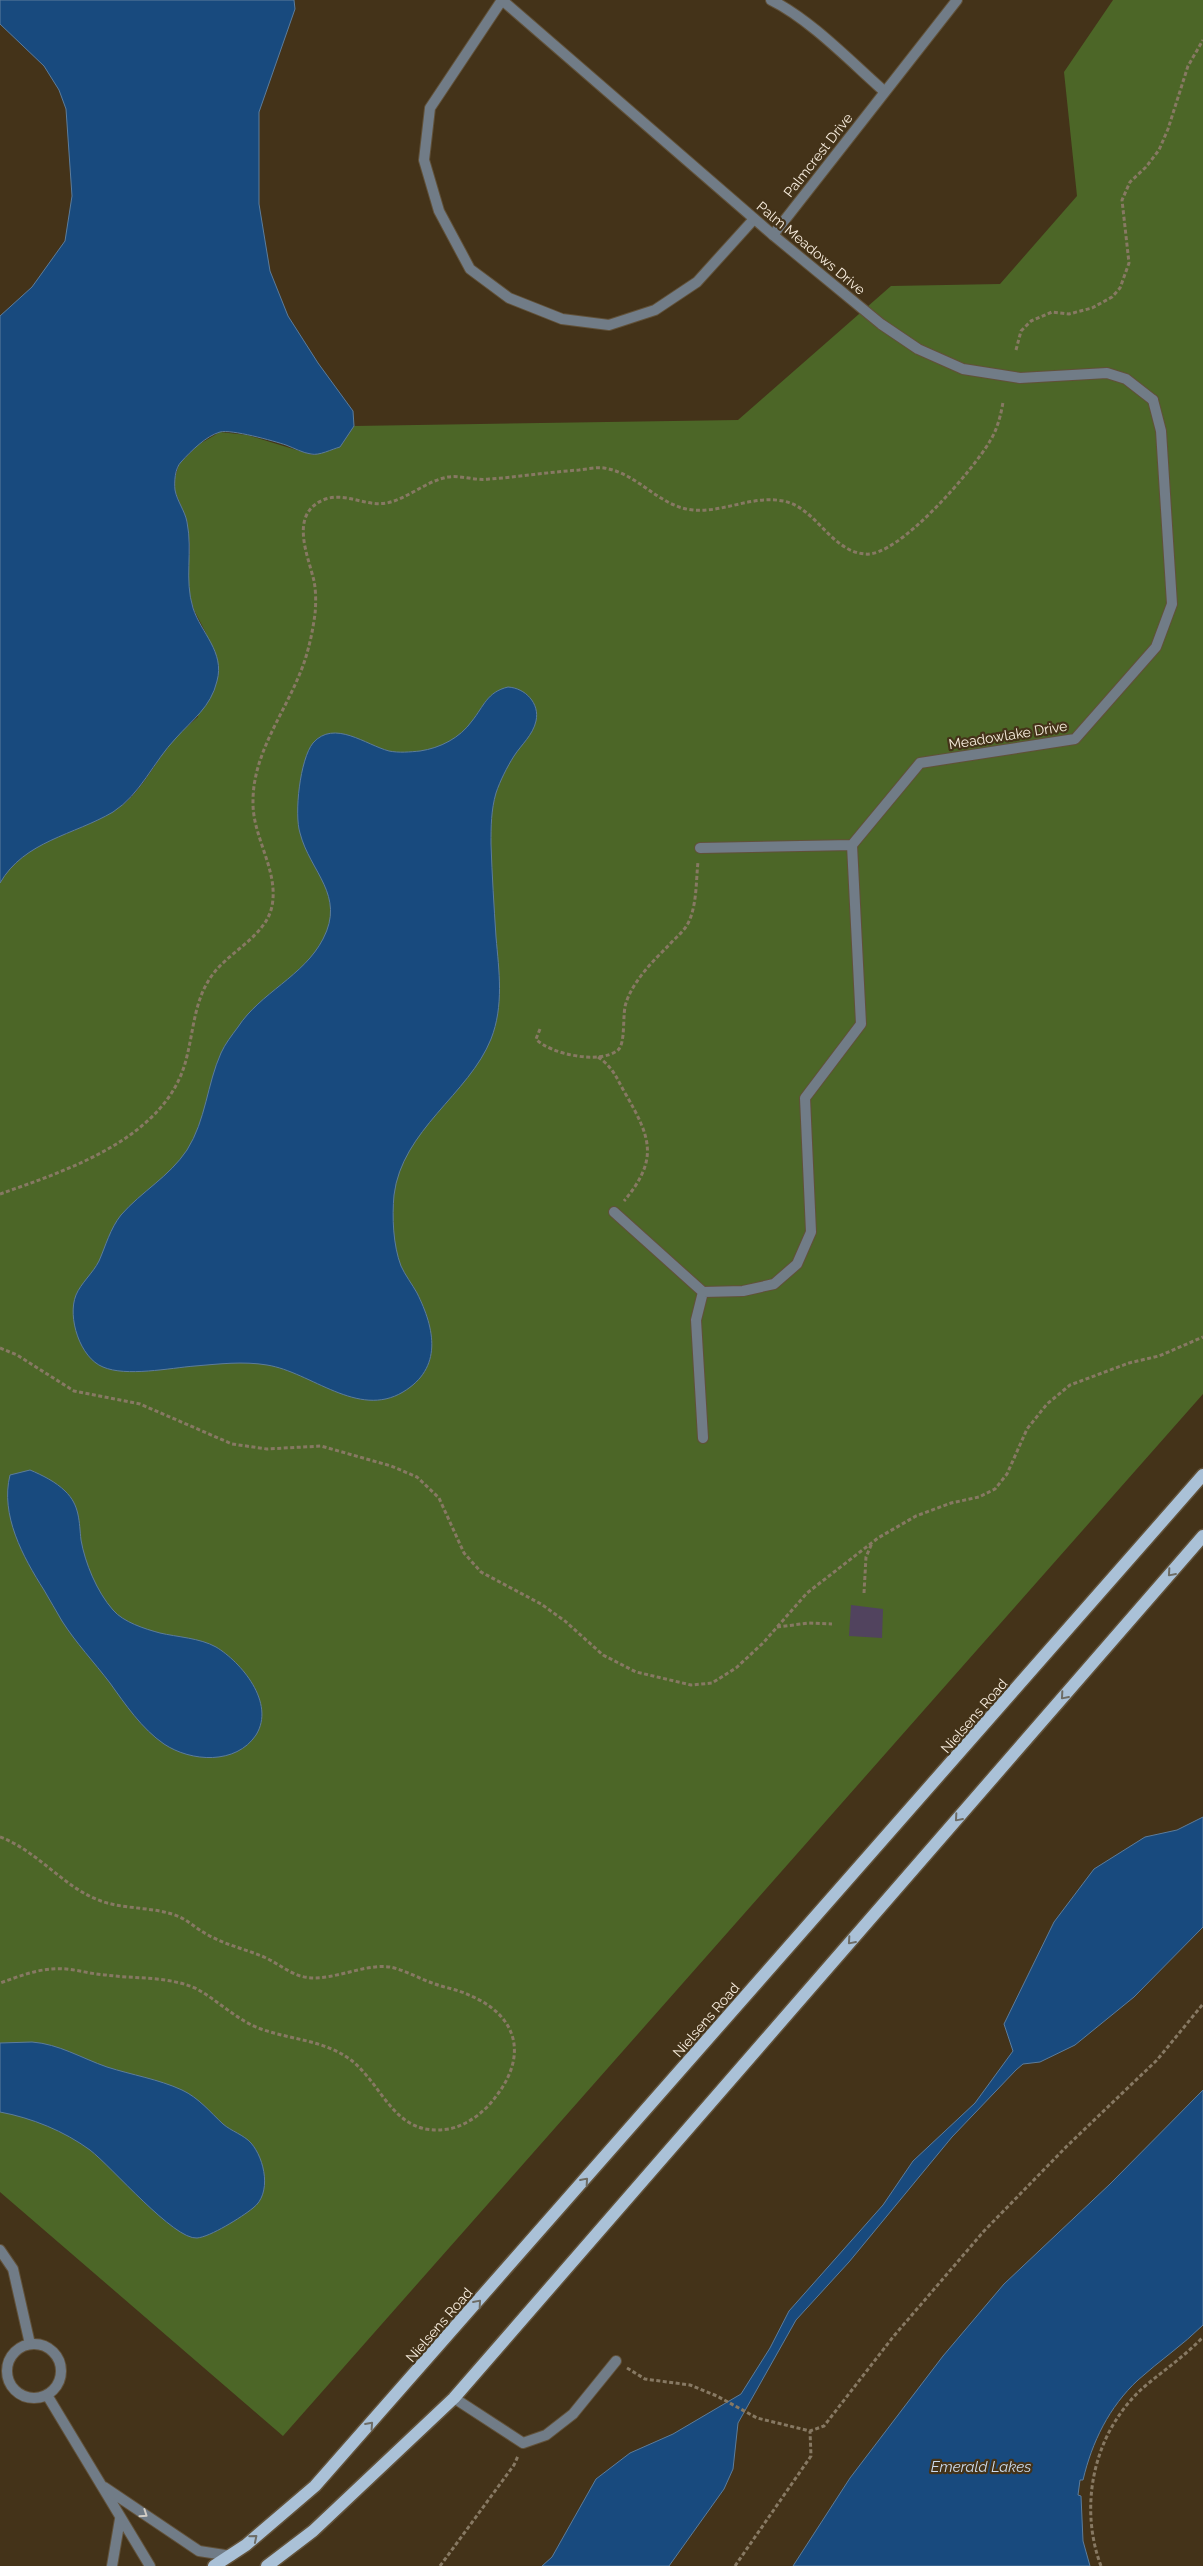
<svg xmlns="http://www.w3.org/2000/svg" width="1203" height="2566" font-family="Raleway,sans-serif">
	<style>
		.green { fill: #4c6627 }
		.water { fill: #184a7e; stroke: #5c7c9b }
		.building { fill: #51435e }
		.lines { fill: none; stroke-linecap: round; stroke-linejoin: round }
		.service-casing { stroke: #615139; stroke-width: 12 }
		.minor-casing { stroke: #615139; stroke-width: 12 }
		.tertiary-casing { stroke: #615139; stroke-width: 12 }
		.primary-casing { stroke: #615139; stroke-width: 15 }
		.path { stroke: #877963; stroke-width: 3; stroke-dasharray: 4 2.5; stroke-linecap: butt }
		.service { stroke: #717c87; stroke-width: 10 }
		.minor { stroke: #717c87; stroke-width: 10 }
		.tertiary { stroke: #717c87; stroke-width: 10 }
		.primary { stroke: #aac1d7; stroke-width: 12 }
		.oneway { stroke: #6d6c65 }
		.oneway2 { stroke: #d1ccc5 }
		.labels { text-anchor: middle; stroke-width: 4.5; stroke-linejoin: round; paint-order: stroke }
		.street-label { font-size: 14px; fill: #faefe0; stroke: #443319 }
		.water-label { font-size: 15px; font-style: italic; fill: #ccdcef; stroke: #443319 }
	</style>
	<rect width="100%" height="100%" fill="#443319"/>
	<!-- green -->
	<path class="green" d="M1113,0H1203V1394L283,2436L0,2192V883C24,840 76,835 114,811C142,794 154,762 175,738C182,731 190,724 198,717L206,633L194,610L187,586L190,547L187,521L175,491V478L179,464L198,445L220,432L247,435L313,455L340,447L354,426L738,420L891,286L1000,284L1077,196L1064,72Z"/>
	<!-- water -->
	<path class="water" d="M0,0H294L295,9L259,112V204L270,271L288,316L318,363L353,411L354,426L340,447C332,449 319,456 311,454C303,453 294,448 286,445C274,441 231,429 220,432C206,436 191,451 181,462C175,468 174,482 175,490C177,501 185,511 187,522C193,552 184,579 193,608C201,633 225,652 217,681C211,707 192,720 176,738C153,762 141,794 113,812C74,835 24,841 0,883V316L32,287L65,241L72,196L66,109L59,90L44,66L0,24Z
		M508,687C525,688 540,703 536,721C533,735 521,745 514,756C507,767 500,781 496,793C491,810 491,827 491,844C492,875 494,906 496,937C499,971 504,1006 491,1039C469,1094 402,1130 394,1195C392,1217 393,1245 401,1266C405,1275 412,1284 417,1293C435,1329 443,1368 403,1392C358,1419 311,1372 267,1365C243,1361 219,1364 195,1366C170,1368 126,1377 103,1367C80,1358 67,1317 76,1295C81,1283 93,1273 99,1261C106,1245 110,1229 121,1215C142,1191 169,1177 187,1150C206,1120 207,1084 221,1053C225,1044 232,1035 238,1027C260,993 304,976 323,939C346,895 310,872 300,833C294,814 300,759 313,743C334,719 366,745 389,751C399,753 410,752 420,751C440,748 460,738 472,721C484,706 487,692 508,687Z
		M30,1470C42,1475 56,1482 65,1491C80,1505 79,1522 81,1540C85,1563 97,1592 113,1610C123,1622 145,1629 160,1633C177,1637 200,1638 216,1647C241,1662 276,1703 256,1735C236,1765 191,1762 164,1744C142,1729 125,1704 110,1683C94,1662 76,1643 62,1621C56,1611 50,1600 44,1590C23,1557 0,1515 10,1475Z
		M1203,1817V1927L1134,1997L1075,2045L1040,2062L1023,2064L1016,2070L952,2137L849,2262L796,2320L738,2423L733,2469L724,2489L669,2566H542L552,2557L596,2479L630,2453L673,2434L741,2394L770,2348L789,2311L883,2205L913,2161L975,2103L1013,2051L1004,2024L1054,1922L1094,1869L1145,1837L1177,1830Z
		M32,2042C59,2044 81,2058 107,2067C132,2075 158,2079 182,2090C199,2098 210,2112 223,2124C231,2131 244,2135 251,2143C265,2159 272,2194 253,2208C242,2217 210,2237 197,2238C174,2240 112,2167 90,2150C64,2131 32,2118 0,2112V2043Z
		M1203,2090V2325C1183,2345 1159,2361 1138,2380C1109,2407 1092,2442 1083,2480H1080L1078,2495L1081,2496L1083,2541L1090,2566H793L850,2478L943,2356L1004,2284L1110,2184Z"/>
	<!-- building -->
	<path class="building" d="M851,1605L883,1609L882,1638L849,1636Z"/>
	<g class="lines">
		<defs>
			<path id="service" d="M454,2398L523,2443L546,2435L573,2414L616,2361"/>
			<path id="minor" d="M502,0L430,108L424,160L439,211L470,269L509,298L562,319L609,325L655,310L697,282L754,219
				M771,0C810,19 852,63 885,92
				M773,235L957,0
				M700,848L852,845
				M614,1212L703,1292L696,1320L703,1438
				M703,1292L743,1291L774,1284L797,1264L811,1232L805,1098L861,1024L852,845L920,763L1075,739L1156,647L1172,604L1161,431L1153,400
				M0,2250L13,2269L30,2344
				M7 2371a27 27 0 1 1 54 0a27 27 0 1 1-54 0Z
				M47,2395L150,2566
				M104,2487L199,2551L231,2556
				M112,2566L120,2519"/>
			<path id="tertiary" d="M502,0L773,235L881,324L918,349L963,369L1020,378L1107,373L1126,379L1153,400"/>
			<path id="primary" d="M214,2566L246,2545L315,2486L1203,1475
				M267,2566L313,2531L454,2398L1203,1536"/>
		</defs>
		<!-- service casing -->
		<use href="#service" class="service-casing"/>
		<!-- minor casing -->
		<use href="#minor" class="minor-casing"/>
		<!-- tertiary casing -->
		<use href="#tertiary" class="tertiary-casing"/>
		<!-- primary casing -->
		<use href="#primary" class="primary-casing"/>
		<!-- path -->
		<path class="path" d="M1016,350L1021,331L1031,321L1052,312L1069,314L1092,308L1112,297L1120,288L1129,263L1122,200L1130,182L1146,167L1159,150L1168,129L1188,66L1203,40
			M540,1029L536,1039C550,1054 600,1065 618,1050C626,1043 622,1014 626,1003C633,981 653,961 669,945C677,936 686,930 690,919C697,901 696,880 698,862
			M598,1057C613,1067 617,1079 625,1093C651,1138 659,1159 624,1201
			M0,1194C68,1170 166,1138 186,1060C194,1030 194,999 213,974C230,951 266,936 272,906C279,870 252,837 253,801C253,756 281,718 298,678C307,658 312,636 315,614C316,604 316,591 314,581C308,555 289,515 323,500C344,491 365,507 387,503C409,498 426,481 448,477C461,475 475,481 489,479C519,477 549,472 579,470C587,469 597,467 604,468C638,473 659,507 693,510C723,513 752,495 783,501C816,507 830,551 865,554C898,558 974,469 990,441C997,430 1001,415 1003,402
			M0,1348L17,1355L74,1391L140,1404L232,1444L267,1449L321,1446L391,1466L417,1477L439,1498L464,1553L481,1572L541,1604L565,1621L603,1655L636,1672L691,1685L712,1683L736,1668L763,1643L807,1593L878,1538L916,1516L951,1503L979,1497L995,1489L1007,1474L1027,1429L1047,1404L1070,1385L1129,1363L1159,1356L1203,1337
			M864,1593L866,1557L872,1543
			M777,1627L809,1623L832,1624
			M0,1837C38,1851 64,1888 101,1901C123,1909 149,1907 172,1914C186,1918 195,1928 208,1935C226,1945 245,1949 264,1957C275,1962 284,1969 295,1974C324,1987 359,1963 390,1967C405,1970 420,1979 435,1984C446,1988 459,1990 469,1995C517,2015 528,2054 497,2095C486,2111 468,2125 449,2129C394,2138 385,2087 351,2060C324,2040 292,2040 261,2029C236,2020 218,2000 195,1988C167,1976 135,1979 106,1975C88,1974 70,1967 52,1969C35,1970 17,1977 0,1983
			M627,2368L645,2379L690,2385L717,2396L757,2418L810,2431L824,2426L893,2337L984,2231L1067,2146L1157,2060L1203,2004
			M440,2566L514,2465L518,2456
			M735,2566L811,2456L810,2431
			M1101,2566C1078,2505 1094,2431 1144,2387C1164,2370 1185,2356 1203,2337"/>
		<!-- service -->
		<use href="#service" class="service"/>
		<!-- minor -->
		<use href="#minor" class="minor"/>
		<!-- tertiary -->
		<use href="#tertiary" class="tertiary"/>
		<!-- primary -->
		<use href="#primary" class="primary"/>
	</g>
	<!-- one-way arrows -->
	<defs><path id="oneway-chevron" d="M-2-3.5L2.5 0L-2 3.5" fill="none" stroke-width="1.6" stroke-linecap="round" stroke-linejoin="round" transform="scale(1.25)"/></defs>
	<g class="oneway">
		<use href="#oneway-chevron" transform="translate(1171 1573) rotate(131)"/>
		<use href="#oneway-chevron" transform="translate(1064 1696) rotate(131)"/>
		<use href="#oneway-chevron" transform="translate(958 1818) rotate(131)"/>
		<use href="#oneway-chevron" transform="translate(851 1941) rotate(131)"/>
		<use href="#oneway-chevron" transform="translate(585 2181) rotate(-49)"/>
		<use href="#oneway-chevron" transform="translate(478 2303) rotate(-49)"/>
		<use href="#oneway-chevron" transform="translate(370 2425) rotate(-48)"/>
		<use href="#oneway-chevron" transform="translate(254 2538) rotate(-40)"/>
	</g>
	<use class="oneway2" href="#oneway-chevron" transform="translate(144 2514) rotate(34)"/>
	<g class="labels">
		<!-- street labels -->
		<g class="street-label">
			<text transform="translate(818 155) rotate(-52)" y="5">Palmcrest Drive</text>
			<text transform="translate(811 248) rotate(40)" y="5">Palm Meadows Drive</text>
			<text transform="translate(1008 735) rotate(-9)" y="5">Meadowlake Drive</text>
			<text transform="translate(974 1716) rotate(-49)" y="5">Nielsens Road</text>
			<text transform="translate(706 2020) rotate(-49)" y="5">Nielsens Road</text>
			<text transform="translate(439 2325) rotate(-49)" y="5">Nielsens Road</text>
		</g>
		<!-- water labels -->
		<g class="water-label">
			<text x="981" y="2472">Emerald Lakes</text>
		</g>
	</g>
</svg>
